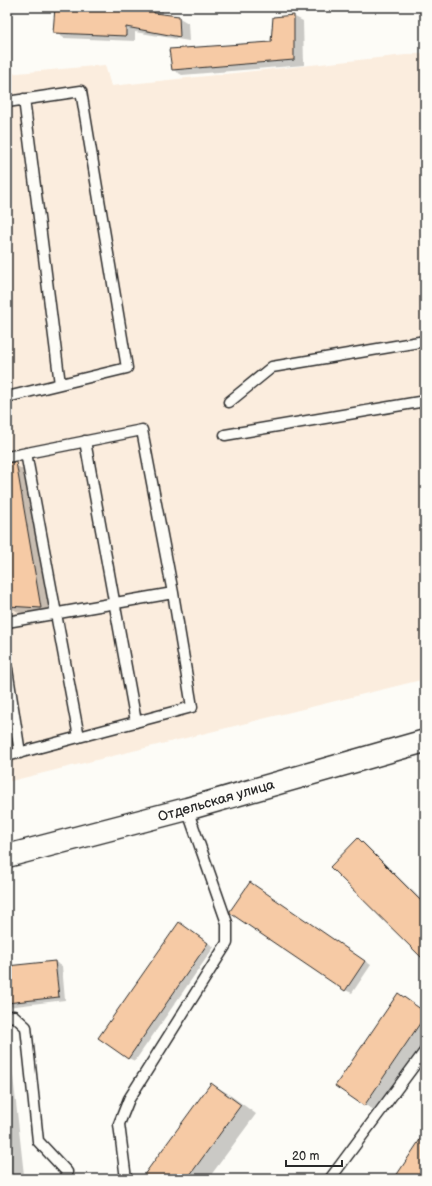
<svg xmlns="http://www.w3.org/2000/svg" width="432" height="1186" font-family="'Balsamiq Sans',sans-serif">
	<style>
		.built { fill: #fbedde }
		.shadow { fill: #0003 }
		.building { fill: #f6caa5; stroke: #2b2b2b }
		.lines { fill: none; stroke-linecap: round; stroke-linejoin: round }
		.service-casing { stroke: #2b2b2b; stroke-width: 13 }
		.tertiary-casing { stroke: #2b2b2b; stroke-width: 25 }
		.service { stroke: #fdfcf7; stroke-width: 10 }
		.tertiary { stroke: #fdfcf7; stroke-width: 22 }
		.labels { text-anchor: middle; stroke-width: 3; stroke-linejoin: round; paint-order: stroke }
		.street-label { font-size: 14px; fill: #2b2b2b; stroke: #fdfcf7 }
	</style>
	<rect width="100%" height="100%" fill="#fdfcf7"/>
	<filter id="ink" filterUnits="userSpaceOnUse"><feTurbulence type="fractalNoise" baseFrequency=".025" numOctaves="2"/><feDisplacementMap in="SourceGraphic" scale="8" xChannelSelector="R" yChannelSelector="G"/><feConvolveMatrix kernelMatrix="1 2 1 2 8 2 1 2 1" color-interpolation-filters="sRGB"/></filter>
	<g filter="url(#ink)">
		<!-- built -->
		<path class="built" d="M425,53V679L7,782V74L105,65L111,86Z"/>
		<!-- shadow -->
		<path class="shadow" d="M56,7H158L163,10V15L178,17L188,23L189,41L135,32V41L64,38L54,32Z
			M293,16L303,21L304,65L182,75L173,70L272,43Z
			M17,466L29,473L53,615L20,613L8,606L7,467Z
			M358,840L364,843L425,903V960Z
			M256,888L371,965L352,993L345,990Z
			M185,927L214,947L135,1061L128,1058Z
			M55,962L62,966L65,1000L7,1007V967Z
			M398,995L425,1012V1047L380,1113L365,1105Z
			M7,1056L11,1058L24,1175L31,1179H7Z
			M212,1084L227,1093L256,1114L208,1179H143Z"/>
		<!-- building -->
		<path class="building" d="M55,7H154V13L179,16L180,37L126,27V36L53,33Z
			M294,15V60L172,70L169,49L271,42L273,17Z
			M16,462L41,608L7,606V463Z
			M358,838L425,905V961L330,867Z
			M250,882L365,961L345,991L230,913V911Z
			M179,922L208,943L128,1059L98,1038Z
			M55,961L59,997L7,1003V966Z
			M398,993L425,1012V1016L364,1106L335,1086Z
			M211,1083L241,1105L187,1179H141Z
			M425,1132V1179H394Z"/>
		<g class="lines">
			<defs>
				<path id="service" d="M24,99L60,384
					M7,102L81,91L127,368L7,397
					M229,402L272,367L425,341
					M225,435L425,401
					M85,441L136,722
					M26,453L79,737
					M7,457L142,430L173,593L192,707L7,756
					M7,622L173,593
					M7,669L20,753
					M7,1017L14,1016L26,1027L38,1141L67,1172V1179
					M126,1179L119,1124L129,1099L227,943V923L187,809
					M330,1179L425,1051"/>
				<path id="tertiary" d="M7,856L187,809L425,741"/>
			</defs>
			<!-- service casing -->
			<use href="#service" class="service-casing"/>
			<!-- tertiary casing -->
			<use href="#tertiary" class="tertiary-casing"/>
			<!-- service -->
			<use href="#service" class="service"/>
			<!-- tertiary -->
			<use href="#tertiary" class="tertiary"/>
		</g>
	</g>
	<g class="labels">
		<!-- street labels -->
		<g class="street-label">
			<text transform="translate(216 800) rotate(-16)" y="5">Отдельская улица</text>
		</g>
	</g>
	<!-- margin -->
	<rect width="432" height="1186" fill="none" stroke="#fdfcf7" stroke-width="24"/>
	<rect x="12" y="12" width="408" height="1162" fill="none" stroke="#2b2b2b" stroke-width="1.5" filter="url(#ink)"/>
	<!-- scale -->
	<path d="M286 1160v6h56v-6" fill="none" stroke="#2b2b2b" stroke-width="2"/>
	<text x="292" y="1160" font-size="12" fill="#2b2b2b" stroke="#fdfcf7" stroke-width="3" paint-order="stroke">20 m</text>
</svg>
